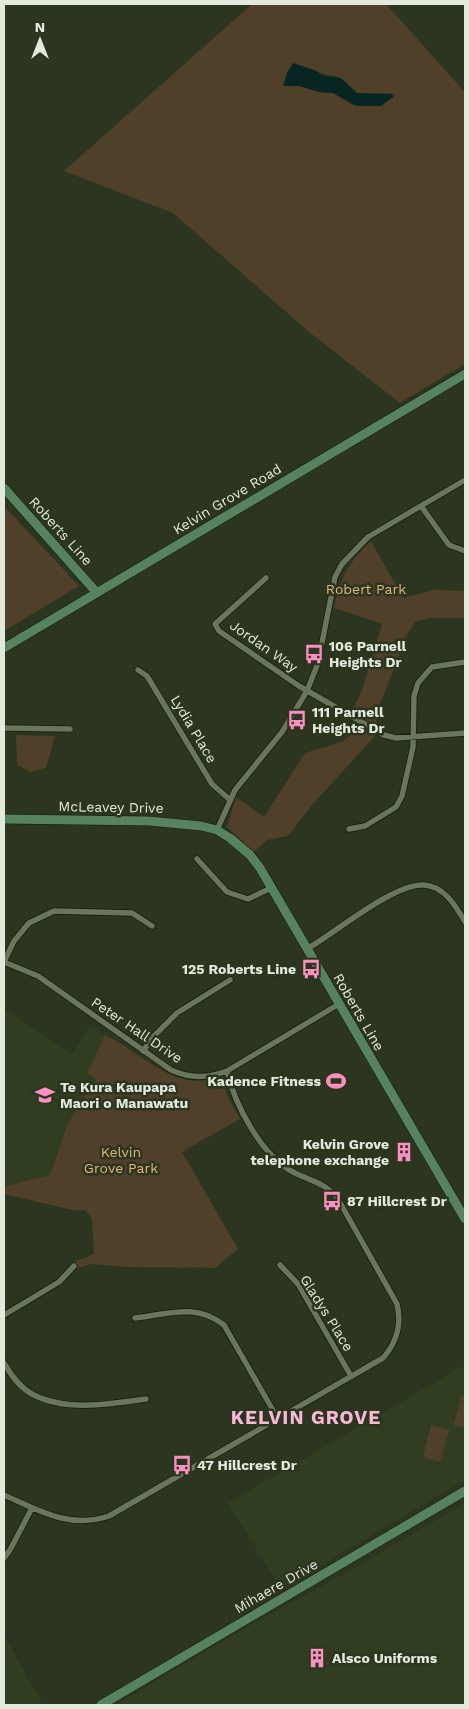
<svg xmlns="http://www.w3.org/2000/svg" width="469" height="1709" font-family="'Work Sans',sans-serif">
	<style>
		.built { fill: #303d20 }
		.green { fill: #50402a; fill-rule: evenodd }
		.water { fill: #072521 }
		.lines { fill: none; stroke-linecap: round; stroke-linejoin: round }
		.street-casing { stroke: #131c07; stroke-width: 7 }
		.secondary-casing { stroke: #131c07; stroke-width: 10 }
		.street { stroke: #69755d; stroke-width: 5.5 }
		.secondary { stroke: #57825f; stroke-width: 9 }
		.labels { text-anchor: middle; stroke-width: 5; stroke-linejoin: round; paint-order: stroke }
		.street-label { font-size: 14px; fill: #e3eadc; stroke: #2b351f }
		.park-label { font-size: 14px; fill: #e2b67c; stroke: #2b351f }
		.poi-label { font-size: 14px; font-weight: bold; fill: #e3eadc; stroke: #2b351f; text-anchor: start }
		.district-label { font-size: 19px; font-weight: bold; letter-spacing: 1px; fill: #f8b9d4; stroke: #2b351f }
	</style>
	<rect width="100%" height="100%" fill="#2b351f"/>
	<!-- built -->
	<path class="built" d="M4,1011H8L72,1055L90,1024L105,1035L87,1073L96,1080L68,1123L50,1175L6,1186L4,1161Z
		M465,1365V1480L281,1589L228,1503Z
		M465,1503V1705H115L253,1623L351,1570Z
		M4,1634L43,1705H4Z"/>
	<!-- green -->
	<path class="green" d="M252,4H386L465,92V364L400,403L309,332L173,213L64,171ZM314,70C326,77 332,74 340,78C347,81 350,90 358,93C370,96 381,92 393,94V97L381,106H358L352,104L333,93L319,92L300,86H283Z
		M4,506L79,586L4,631Z
		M371,541L403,598L433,590L465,591V618H431L415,622L408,633L378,709L375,736L312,805L288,836L267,840L254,852L227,827L236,797L264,817L305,753L342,742L364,725L350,716L362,690L382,624L334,608C341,575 347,565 371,541Z
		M16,735L55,736L46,768L30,772L17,765Z
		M105,1035C144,1053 175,1095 221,1076L228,1097L240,1119L182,1152L238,1249L215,1268L127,1267L91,1264L75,1269L74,1262L94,1254L92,1220L86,1210H73L4,1194L6,1186L50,1175L68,1123L96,1080L87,1073Z
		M461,1396L465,1397V1428L454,1425Z
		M431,1425L449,1430L440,1462L423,1457Z"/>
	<!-- water -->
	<path class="water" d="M293,63L314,70L325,76L341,78L357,93L393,94V97L381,106H358L352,104L333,93L319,92L300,86H283L287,73Z"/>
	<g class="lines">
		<defs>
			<path id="street" d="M421,506L449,545L465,551
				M266,578L215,624L219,631L299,686L384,735L396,738L465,733
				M138,670L147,676L212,784L229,799
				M4,728L70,729
				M349,829L365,826L396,807L402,796L413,747L414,696L418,683L432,667L465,662
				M217,830L235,790L282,732L307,691L318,663L335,577L342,564L368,537L465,480
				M197,859L227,892L248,899L271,888
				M307,949C335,933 394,883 424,885C444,886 456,906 465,922
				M4,962L38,976L171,1070C191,1079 208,1078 227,1071L339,1004
				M4,962L14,941L29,923L54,911L132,913L152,926
				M143,1051L155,1035L177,1013L230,980
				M280,1265L298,1284L351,1376
				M4,1315L59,1282L74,1266
				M135,1318C168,1314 196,1303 224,1325L278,1419
				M4,1363C11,1375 19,1387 32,1394C64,1412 112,1404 146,1399
				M4,1495C39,1511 70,1529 109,1516L383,1358C397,1342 402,1325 397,1304L338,1199C325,1182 310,1181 293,1172C261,1155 235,1105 227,1071
				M4,1558L10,1550L32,1508"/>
			<path id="secondary" d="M4,488L97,593
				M4,648L465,374
				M4,819L149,821L201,826L217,830L230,838L250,855L260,868L465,1219
				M101,1705L465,1491"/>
		</defs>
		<!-- street casing -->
		<use href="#street" class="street-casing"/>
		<!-- secondary casing -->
		<use href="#secondary" class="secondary-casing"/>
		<!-- street -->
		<use href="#street" class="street"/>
		<!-- secondary -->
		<use href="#secondary" class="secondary"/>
	</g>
	<!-- icons -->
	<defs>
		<symbol id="bus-bare" viewBox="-9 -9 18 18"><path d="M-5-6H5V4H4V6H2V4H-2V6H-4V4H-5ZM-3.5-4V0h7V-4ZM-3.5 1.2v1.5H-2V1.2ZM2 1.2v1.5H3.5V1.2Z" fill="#fc8fc1" stroke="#2b351f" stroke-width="2.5" paint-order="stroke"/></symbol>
		<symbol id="stadium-bare" viewBox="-9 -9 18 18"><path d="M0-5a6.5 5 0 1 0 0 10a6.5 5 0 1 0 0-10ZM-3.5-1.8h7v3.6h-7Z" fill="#fc8fc1" stroke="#2b351f" stroke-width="2.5" paint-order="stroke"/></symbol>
		<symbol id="school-bare" viewBox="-9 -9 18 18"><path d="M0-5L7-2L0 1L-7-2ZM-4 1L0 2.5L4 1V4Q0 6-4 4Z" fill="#fc8fc1" stroke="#2b351f" stroke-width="2.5" paint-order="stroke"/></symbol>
		<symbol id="building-bare" viewBox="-9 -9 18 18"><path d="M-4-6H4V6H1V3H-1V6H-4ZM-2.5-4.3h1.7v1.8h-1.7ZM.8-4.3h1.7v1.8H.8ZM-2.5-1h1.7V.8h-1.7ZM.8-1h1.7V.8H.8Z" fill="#fc8fc1" stroke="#2b351f" stroke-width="2.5" paint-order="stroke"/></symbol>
	</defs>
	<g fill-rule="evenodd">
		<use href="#bus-bare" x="300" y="640" width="28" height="28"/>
		<use href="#bus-bare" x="283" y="706" width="28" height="28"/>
		<use href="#bus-bare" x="297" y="955" width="28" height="28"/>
		<use href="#stadium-bare" x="322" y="1067" width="28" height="28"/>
		<use href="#school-bare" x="31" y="1081" width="28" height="28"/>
		<use href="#building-bare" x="390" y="1138" width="28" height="28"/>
		<use href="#bus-bare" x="318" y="1187" width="28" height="28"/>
		<use href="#bus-bare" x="168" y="1451" width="28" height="28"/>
		<use href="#building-bare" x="303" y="1644" width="28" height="28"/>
	</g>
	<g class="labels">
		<!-- street labels -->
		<g class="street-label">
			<text transform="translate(227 499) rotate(-31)" y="5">Kelvin Grove Road</text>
			<text transform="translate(61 531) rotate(48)" y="5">Roberts Line</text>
			<text transform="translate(264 646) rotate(35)" y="5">Jordan Way</text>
			<text transform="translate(194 729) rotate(59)" y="5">Lydia Place</text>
			<text transform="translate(111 807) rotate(1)" y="5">McLeavey Drive</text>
			<text transform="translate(359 1012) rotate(60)" y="5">Roberts Line</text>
			<text transform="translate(137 1030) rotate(34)" y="5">Peter Hall Drive</text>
			<text transform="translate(327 1313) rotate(58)" y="5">Gladys Place</text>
			<text transform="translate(276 1586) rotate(-30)" y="5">Mihaere Drive</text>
		</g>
		<!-- park labels -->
		<g class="park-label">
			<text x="366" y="594">Robert Park</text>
			<text x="121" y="1157">Kelvin<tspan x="121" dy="16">Grove Park</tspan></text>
		</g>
		<!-- poi labels -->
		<g class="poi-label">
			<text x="329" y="651">106 Parnell<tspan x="329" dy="16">Heights Dr</tspan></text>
			<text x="312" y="717">111 Parnell<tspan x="312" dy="16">Heights Dr</tspan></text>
			<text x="296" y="974" text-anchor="end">125 Roberts Line</text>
			<text x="321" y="1086" text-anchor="end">Kadence Fitness</text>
			<text x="60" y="1092">Te Kura Kaupapa<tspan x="60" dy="16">Maori o Manawatu</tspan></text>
			<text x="389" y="1149" text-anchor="end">Kelvin Grove<tspan x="389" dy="16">telephone exchange</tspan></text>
			<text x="347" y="1206">87 Hillcrest Dr</text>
			<text x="197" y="1470">47 Hillcrest Dr</text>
			<text x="332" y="1663">Alsco Uniforms</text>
		</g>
		<!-- district labels -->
		<g class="district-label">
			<text x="306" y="1424">KELVIN GROVE</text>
		</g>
	</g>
	<!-- border -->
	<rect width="469" height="1709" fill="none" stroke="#e3eadc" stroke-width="10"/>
	<!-- north arrow -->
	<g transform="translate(40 40)" stroke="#2b351f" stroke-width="4" paint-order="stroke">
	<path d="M0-4L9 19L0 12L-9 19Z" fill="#e3eadc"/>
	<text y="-8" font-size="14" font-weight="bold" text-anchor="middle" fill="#e3eadc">N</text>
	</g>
</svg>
